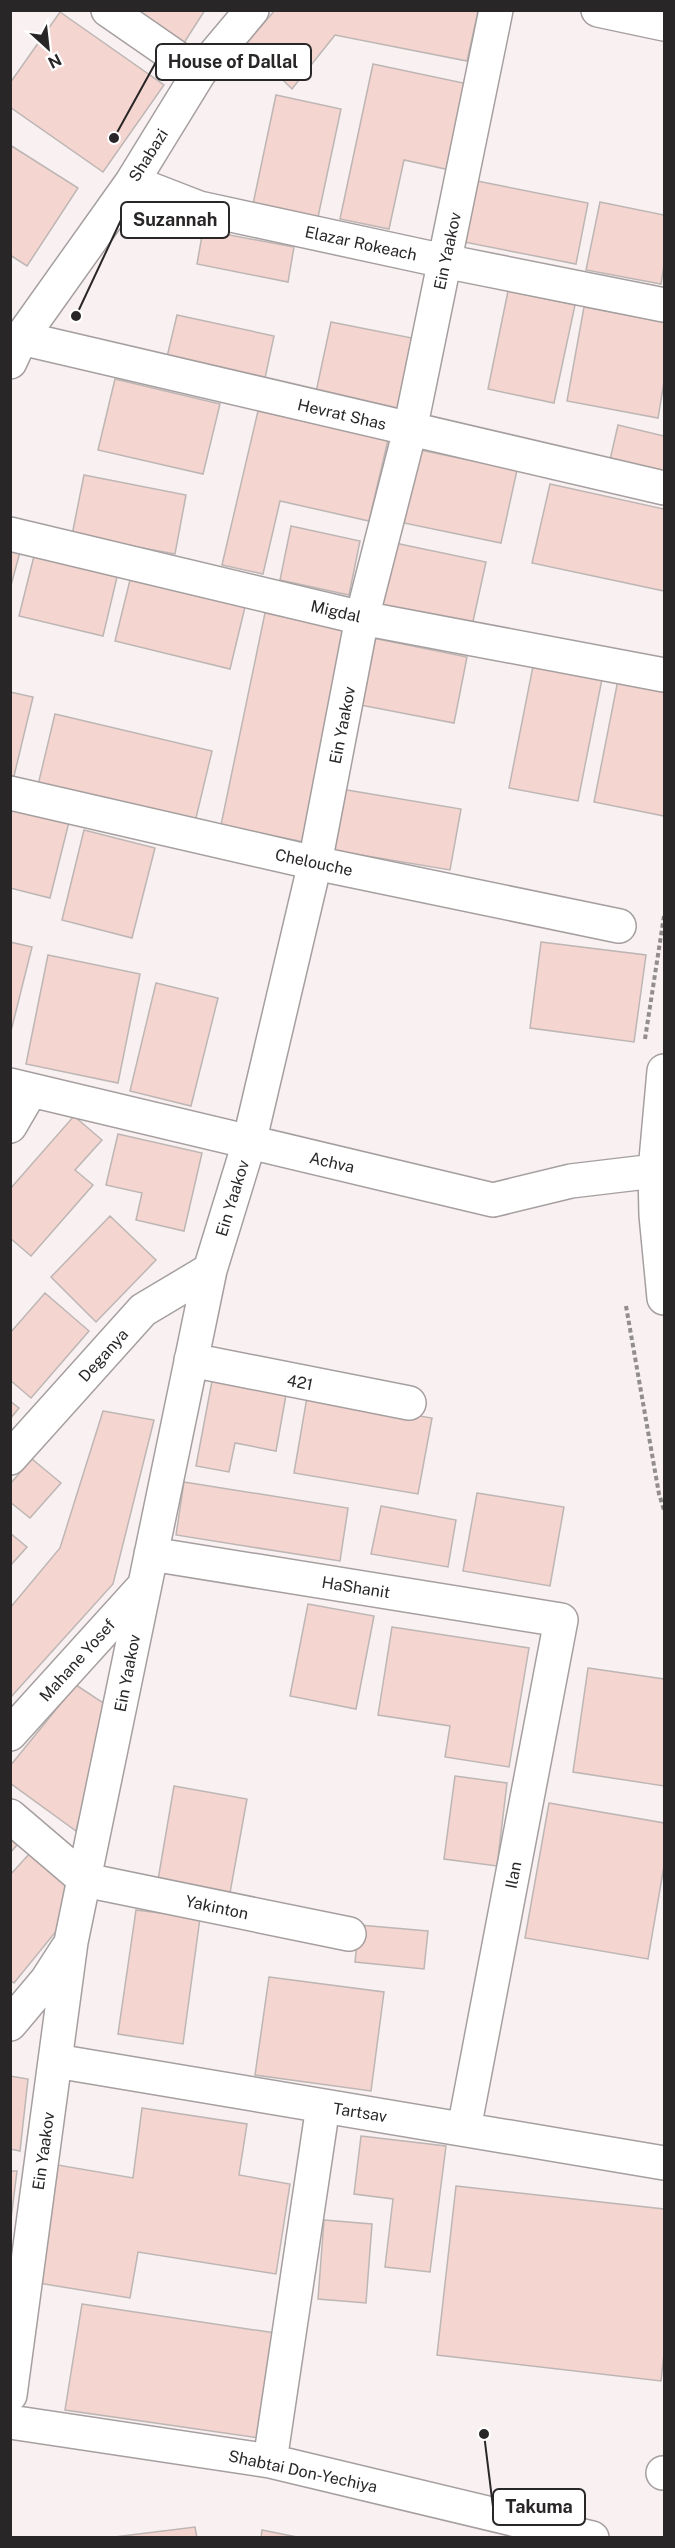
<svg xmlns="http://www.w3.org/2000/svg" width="675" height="2548" font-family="'Public Sans',sans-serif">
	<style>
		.building { fill: #f5d5cf; stroke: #bdb6b4; stroke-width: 1.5 }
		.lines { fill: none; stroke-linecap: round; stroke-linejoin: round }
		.minor-casing { stroke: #a69fa0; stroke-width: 36 }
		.path { stroke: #928d8e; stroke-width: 4; stroke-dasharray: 4.5 3; stroke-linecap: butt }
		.minor { stroke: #fff; stroke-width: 33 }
		.labels { text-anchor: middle; stroke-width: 4.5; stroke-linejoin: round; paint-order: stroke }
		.street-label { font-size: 16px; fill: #292627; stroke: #fff }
		.leader { fill: none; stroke: #292627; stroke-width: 2 }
		.callout-dot { fill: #292627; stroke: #fff; stroke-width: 2 }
		.callout { fill: #fff; stroke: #292627; stroke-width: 2 }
		.callout-label { font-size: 18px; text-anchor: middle; font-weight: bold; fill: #292627 }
	</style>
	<rect width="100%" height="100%" fill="#f8f0f1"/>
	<!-- building -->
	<path class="building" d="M135,10H205L184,43Z
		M275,10H473L478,12L467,61L335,35L292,89L246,44Z
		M60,12L164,85L103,172L10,107V83Z
		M373,64L468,84L450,170L404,160L389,229L340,219Z
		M276,95L341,109L318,217L253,204Z
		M10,145L78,188L27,266L10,255Z
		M477,181L588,203L576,264L464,242Z
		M600,202L664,215V265L661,284L586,270Z
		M203,230L294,247L288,282L197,264Z
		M508,291L575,305L554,403L488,389Z
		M584,307L664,322V382L658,418L567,401Z
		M177,315L274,336L265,378L167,357Z
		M331,322L412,338L397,409L316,392Z
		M115,379L220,404L203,474L98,450Z
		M258,411L388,440L369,521L280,501L263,574L222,565Z
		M618,425L664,436V473L610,460Z
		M420,450L517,470L501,543L404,523Z
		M84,475L186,495L175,554L72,535Z
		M550,484L664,509V591L532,563Z
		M291,526L360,541L349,595L280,580Z
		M395,543L486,562L472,626L381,607Z
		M10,550L20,552L10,589Z
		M34,556L117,577L103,636L19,616Z
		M130,580L245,607L230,669L115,641Z
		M265,613L348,630L304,842L221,825Z
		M368,637L467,657L454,723L355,704Z
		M533,666L602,679L578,801L509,788Z
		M618,680L664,689V816L594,802Z
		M10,692L33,697L14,776H10Z
		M55,714L212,751L195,822L38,785Z
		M341,789L461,809L450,870L331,850Z
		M10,808L69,822L50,898L10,888Z
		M84,830L155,848L132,938L62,920Z
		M10,942L32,947L10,1035Z
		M541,942L646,955L634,1042L530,1028Z
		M48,955L140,974L118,1083L26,1064Z
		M156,983L218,998L191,1106L130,1091Z
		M74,1116L102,1140L75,1170L93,1185L31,1256L10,1238V1189Z
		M118,1134L202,1153L184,1231L136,1220L142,1193L106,1185Z
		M110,1216L156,1260L96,1322L51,1277Z
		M45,1293L89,1331L31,1398L10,1380V1333Z
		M212,1381L286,1395L276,1451L235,1443L229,1472L196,1466Z
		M307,1397L432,1418L418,1494L294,1473Z
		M10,1401L19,1408L10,1419Z
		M103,1411L154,1420L113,1584L10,1698V1608L60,1548Z
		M32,1459L61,1483L30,1518L10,1502V1484Z
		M184,1482L348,1508L340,1561L176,1535Z
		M477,1493L564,1507L550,1586L463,1571Z
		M381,1506L456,1520L448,1567L371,1554Z
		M10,1533L27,1547L10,1566Z
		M308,1604L374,1616L356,1709L290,1696Z
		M392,1627L529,1648L509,1767L445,1757L450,1726L378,1715Z
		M588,1668L664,1679V1786L573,1772Z
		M76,1685L108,1706L76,1831L10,1783V1766Z
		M455,1776L507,1783L497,1866L444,1859Z
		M174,1786L247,1799L230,1893L158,1880Z
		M549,1803L664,1823V1866L648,1959L525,1938Z
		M10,1839L17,1845L10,1853Z
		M31,1852L71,1887L62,1924L14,1983L10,1980V1875Z
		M136,1910L200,1918L183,2044L118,2034Z
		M359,1925L428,1931L424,1969L355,1962Z
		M269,1977L384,1992L371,2091L255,2075Z
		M10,2076L28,2079L20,2151L10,2149Z
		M142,2108L247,2124L239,2175L290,2184L276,2274L138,2252L130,2298L38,2283L58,2165L133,2178Z
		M361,2136L446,2146L430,2272L385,2267L393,2199L354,2194Z
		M10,2171H17L10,2227Z
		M456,2186L664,2209V2353L661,2381L437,2355Z
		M324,2220L372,2224L366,2303L318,2299Z
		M82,2304L275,2333L259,2438L65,2410Z
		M195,2527L197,2538H106Z
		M262,2530L302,2538H261Z"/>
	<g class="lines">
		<defs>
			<path id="minor" d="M108,10L199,73
				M598,10L664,24
				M132,182L199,208L444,261L664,305
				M21,338L664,488
				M10,362L21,338L132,182L199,73L252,10
				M10,534L362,618L664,675
				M10,793L315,863L619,926
				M664,1071L655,1171L656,1215L664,1298
				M10,1085L493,1200L571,1181L655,1171
				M10,1126L31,1090
				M191,1360L409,1403
				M10,1458L143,1310L210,1270
				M151,1554L561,1620L464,2129
				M10,1734L144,1586
				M10,1816L85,1880L349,1934
				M10,2024L47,1980L67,1949
				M56,2061L664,2163
				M10,2395L71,1942L210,1270L249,1143L315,863L362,618L410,430L496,10
				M10,2422L270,2461L592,2538
				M270,2461L323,2106
				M663,2473H664"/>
		</defs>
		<!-- minor casing -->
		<use href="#minor" class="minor-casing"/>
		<!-- path -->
		<path class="path" d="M645,1039L664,916
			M626,1306L659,1494L664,1510"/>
		<!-- minor -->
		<use href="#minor" class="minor"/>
	</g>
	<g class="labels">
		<!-- street labels -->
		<g class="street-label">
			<text transform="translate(148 155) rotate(-58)" y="6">Shabazi</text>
			<text transform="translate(361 243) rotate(12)" y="6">Elazar Rokeach</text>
			<text transform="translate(447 251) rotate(-78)" y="6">Ein Yaakov</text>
			<text transform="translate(342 414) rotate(13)" y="6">Hevrat Shas</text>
			<text transform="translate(336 611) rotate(13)" y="6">Migdal</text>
			<text transform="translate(342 725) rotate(-79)" y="6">Ein Yaakov</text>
			<text transform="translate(314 862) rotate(12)" y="6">Chelouche</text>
			<text transform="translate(332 1162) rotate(13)" y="6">Achva</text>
			<text transform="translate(232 1198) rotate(-73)" y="6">Ein Yaakov</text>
			<text transform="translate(103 1355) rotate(-48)" y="6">Deganya</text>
			<text transform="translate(300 1382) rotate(11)" y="6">421</text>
			<text transform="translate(356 1587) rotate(9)" y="6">HaShanit</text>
			<text transform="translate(77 1660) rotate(-48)" y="6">Mahane Yosef</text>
			<text transform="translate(127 1673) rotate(-79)" y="6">Ein Yaakov</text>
			<text transform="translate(513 1875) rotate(-79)" y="6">Ilan</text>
			<text transform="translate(217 1907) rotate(12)" y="6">Yakinton</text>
			<text transform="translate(360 2112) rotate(9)" y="6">Tartsav</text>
			<text transform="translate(43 2151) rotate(-82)" y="6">Ein Yaakov</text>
			<text transform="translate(303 2471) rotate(12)" y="6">Shabtai Don-Yechiya</text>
		</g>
	</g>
	<!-- callouts -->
	<path class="leader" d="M114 138L156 62M76 316L121 220M484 2434L493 2507"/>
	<g class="callout-dot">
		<circle cx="114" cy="138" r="6"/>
		<circle cx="76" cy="316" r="6"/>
		<circle cx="484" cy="2434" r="6"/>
	</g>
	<g class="callout">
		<rect x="156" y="44" width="155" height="36" rx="6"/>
		<rect x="121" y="202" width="108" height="36" rx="6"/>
		<rect x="493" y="2489" width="92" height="36" rx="6"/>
	</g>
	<g class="callout-label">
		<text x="233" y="68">House of Dallal</text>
		<text x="175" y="226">Suzannah</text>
		<text x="539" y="2513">Takuma</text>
	</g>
	<!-- border -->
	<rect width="675" height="2548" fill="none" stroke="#292627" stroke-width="24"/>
	<!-- north arrow -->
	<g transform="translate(48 48) rotate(153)" stroke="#ffffff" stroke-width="4.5" paint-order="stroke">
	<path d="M0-4.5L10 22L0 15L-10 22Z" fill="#292627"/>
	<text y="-9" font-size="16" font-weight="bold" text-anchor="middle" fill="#292627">N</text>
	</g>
</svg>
